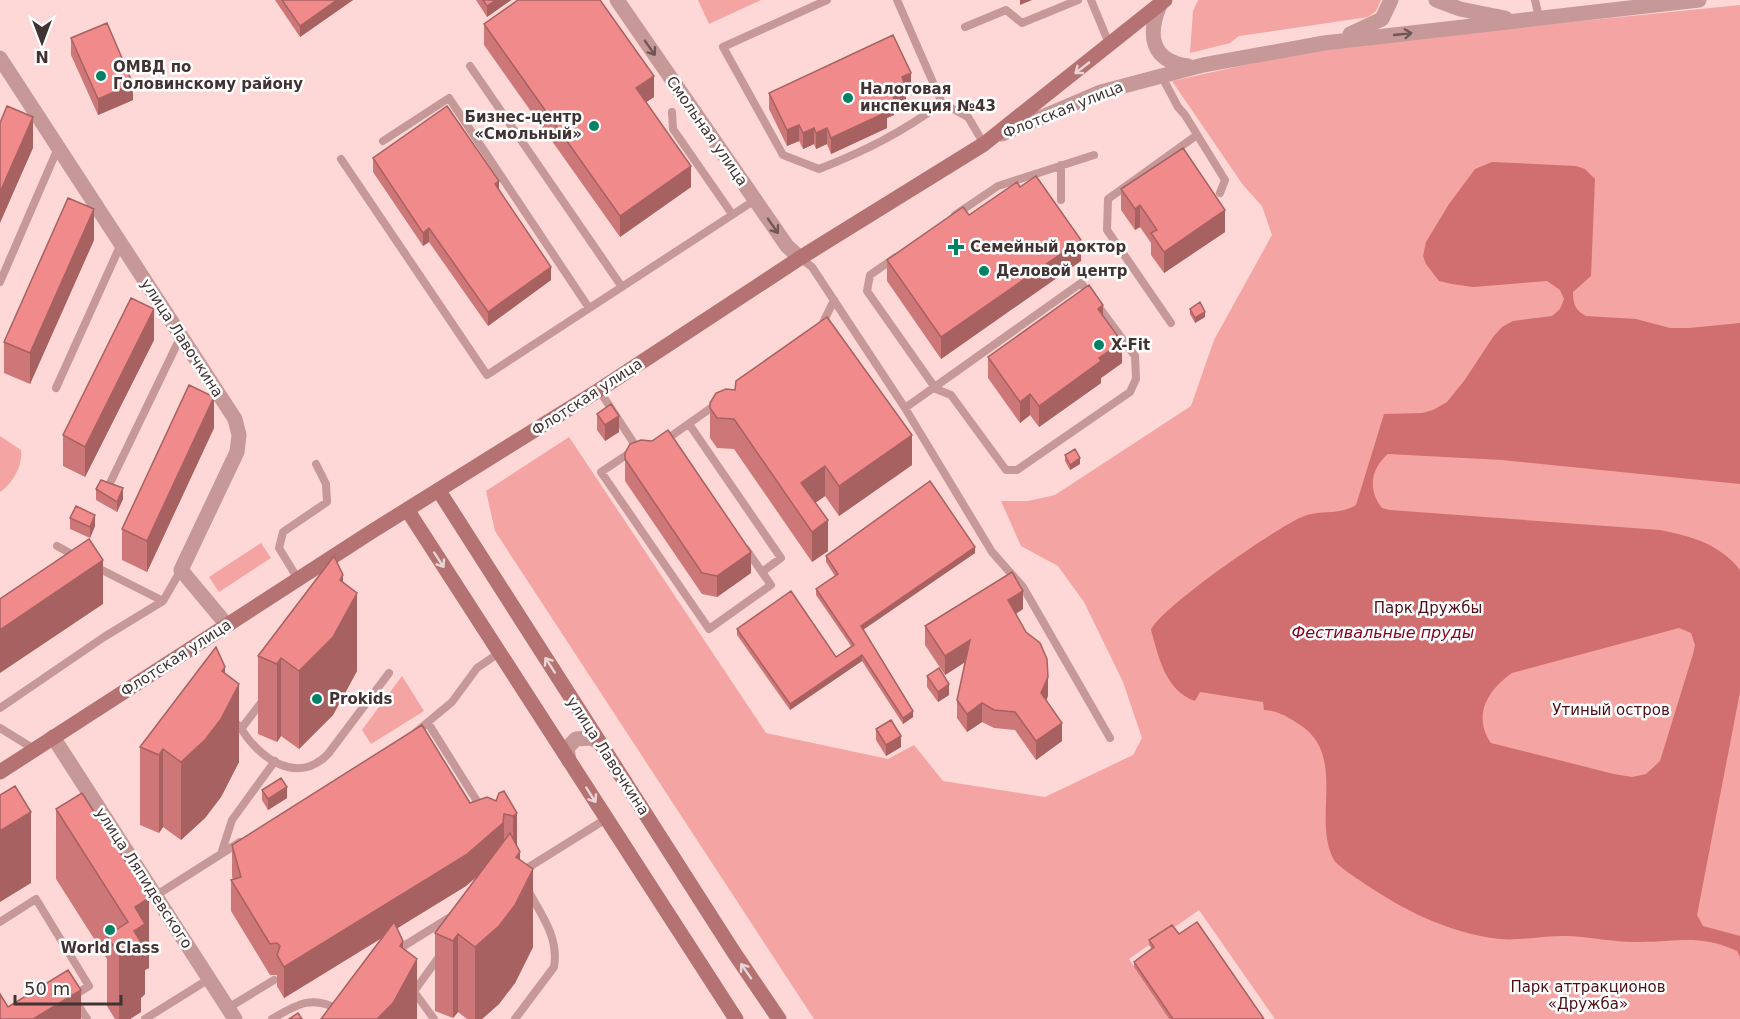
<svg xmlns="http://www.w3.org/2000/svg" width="1740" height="1019" font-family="'DejaVu Sans',sans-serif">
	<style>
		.green { fill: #f4a4a3 }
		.water { fill: #d16e70; fill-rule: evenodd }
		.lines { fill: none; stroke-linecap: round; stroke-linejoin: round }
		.service { stroke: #c69897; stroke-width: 8 }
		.minor { stroke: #c69897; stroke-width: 15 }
		.tertiary { stroke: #c69897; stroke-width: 15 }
		.secondary { stroke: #b57272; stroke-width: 15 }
		.wall { fill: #ce7778 }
		.shaded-wall { fill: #a86161 }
		.building { fill: #f08a8b; stroke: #a86161; stroke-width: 1.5 }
		.oneway { stroke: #705656 }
		.oneway2 { stroke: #e9d5d5 }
		.poi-dot { fill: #008365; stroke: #fff; stroke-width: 2 }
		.labels { text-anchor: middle; stroke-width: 5; stroke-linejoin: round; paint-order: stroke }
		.poi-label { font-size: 15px; font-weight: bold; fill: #423333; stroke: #fff; text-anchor: start }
		.street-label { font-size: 15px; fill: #423333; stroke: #fff }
		.park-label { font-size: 15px; fill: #4d0e15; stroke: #fff }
		.water-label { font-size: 16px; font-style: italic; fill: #850621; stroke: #fff }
	</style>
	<rect width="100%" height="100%" fill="#fdd8d7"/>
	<!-- green -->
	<path class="green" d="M698,0H761L709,24Z
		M1198,0H1381L1376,11L1368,17L1239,36L1230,43L1190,53L1193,11Z
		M1740,5V1019H1275L1199,910L1129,959L1169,1019H814L495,531L486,491L569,437L766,733L888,759L914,745L943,781L1045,797L1133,755L1142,738L1123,682L1084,602L1058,566L1021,546L1001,501H1028L1055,495L1191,406L1214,340L1272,235L1262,206L1243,185L1172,81L1290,55L1391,40Z
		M0,436L21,450C23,464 13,484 0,492Z
		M261,543L271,558L219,592L209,577Z
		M402,676L424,711L371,744L362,730Z"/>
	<!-- water -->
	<path class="water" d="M1492,162L1576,166L1585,169L1595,179L1591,276L1573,292C1573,304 1575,310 1586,316L1636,319L1670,328H1689L1740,323V484L1502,460L1388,454C1370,469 1368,491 1382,508L1390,510L1660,530C1691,536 1720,544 1740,570V692L1697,915L1703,926L1740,936V957L1737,951C1697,933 1676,943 1635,942C1613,942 1590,937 1568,936C1545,935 1522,941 1500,939C1469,936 1432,923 1405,908C1394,903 1338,868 1334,860C1311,819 1349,753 1297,723C1286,716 1278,711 1264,710L1263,702L1200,692L1195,701C1165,690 1159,658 1151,630C1160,608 1277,527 1302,517C1320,509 1338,516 1356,505L1384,414L1422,413L1433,410L1447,402L1464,381L1493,337L1502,327L1513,321L1552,316L1560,309L1564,299L1560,290L1547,281L1473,287L1452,284L1439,281L1426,264L1423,256L1426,242L1449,204L1475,169ZM1679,628L1691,633L1695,645L1693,654L1660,761L1646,774L1632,777L1614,774L1491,743C1472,715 1488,690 1512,673Z"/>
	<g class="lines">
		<!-- service -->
		<path class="service" d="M827,0L723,47L783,155L819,169C865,151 901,133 942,103
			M897,0L942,103L968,117L984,144
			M1091,0L1110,46
			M1535,0L1539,17
			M965,27L1006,10L1022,23L1078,0
			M470,66L622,287
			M1161,75L1178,107L1185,115L1225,180L1220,193
			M672,112L673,129L732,214
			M383,141L449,98L589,308
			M341,159L487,375L755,200
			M1061,200V165
			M955,215L998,186L1094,155
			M896,257L870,275L867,291L936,389L951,395L1006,470H1017L1130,392L1136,379L1135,356L1081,283L905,408
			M800,258L812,267L905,408L992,552L1023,587L1110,738
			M0,282L58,148
			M1171,323L1107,230L1108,199L1197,135
			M821,327L834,300
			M56,388L121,244
			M599,390L637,448L601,472L709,629L771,585L746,549
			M689,424L781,558L762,572
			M667,439L718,403
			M111,481L181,336
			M57,546L77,557
			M94,566L163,601
			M298,579L279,548L283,532L327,502L326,484L316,464
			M0,708L104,637L163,601L181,570
			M231,720C240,724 244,734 250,741C272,767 303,780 328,754L389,673
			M428,723L482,809
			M0,728L34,749
			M241,729L264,699
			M416,732L452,702L477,668L499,653
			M221,854L232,820L275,761
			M521,872L606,819
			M155,896L240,842
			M0,922L36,899L89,986L73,996
			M396,954L399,949L452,916
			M410,986L434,1019
			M415,990L441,954
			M76,1002L87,1019
			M228,1008L274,980
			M145,1019L209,979
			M272,1019C296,1005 312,994 339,1010
			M515,1019L554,967C559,938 542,916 529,892"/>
		<!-- minor -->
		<path class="minor" d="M0,58L235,419L239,435L237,452L181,570L227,625
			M569,761L567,748L576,739L591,738L599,742"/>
		<!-- tertiary -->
		<path class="tertiary" d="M617,0L787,246L800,258
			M1436,0L1460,9L1505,18
			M1160,5C1147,35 1151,61 1188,66
			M1350,34L1382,19L1391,0
			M1002,134L1101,92L1203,65L1324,43L1699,0
			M53,737L235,1019"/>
		<!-- secondary -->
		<path class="secondary" d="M439,491L733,951L779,1019
			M408,511L736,1019
			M0,772L371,532L599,390L800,258L984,144L1165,0"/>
	</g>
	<!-- wall -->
	<path class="wall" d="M275,0H353L300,37Z
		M476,0H511L487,17Z
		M484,24L654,97L646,102L691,187L620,237L484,45Z
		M71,38L133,100L98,115L71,55Z
		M911,89L906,91V104L894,109V115L887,118V128L831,154L827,144L816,149L814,144L803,149L799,141L787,146L769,109V93Z
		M373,158L499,190L551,280L488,326L429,242L423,246L373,172Z
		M1020,187L1081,261L941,359L887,281V260Z
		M1121,189L1225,232L1164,273L1151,255V243L1140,227L1135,230L1121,210Z
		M94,240L30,384L4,373V342Z
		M1190,309L1205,317L1195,323L1190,314Z
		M1103,315L1122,363L1101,378V383L1039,427L1030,415L1020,423L988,378V357Z
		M154,340L85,477L63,466V435Z
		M710,403L912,465L839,516L825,496L815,503L828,551L812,562L734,449L717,448L710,438Z
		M597,414L619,432L605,441L597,430Z
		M214,428L147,572L122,560V529Z
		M625,453L751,573L717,597L702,594L625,481Z
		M1065,455L1080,464L1070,470L1065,461Z
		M96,489L123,499L117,512L96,500Z
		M70,518L95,526L90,538L70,529Z
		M975,553L863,630L913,717L903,724L862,661L790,710L737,635V629L836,657L851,646L816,595V589L835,576L826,562V556Z
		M343,583L357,671L333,715L299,749L281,736L277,742L258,734V656Z
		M1023,609L1016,614L1048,696L1046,700L1062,741L1036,760L1015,730L994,728L982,722L967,732L957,718V700L965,662L945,675L925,645V626Z
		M225,674L239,762L221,797L205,818L181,840L163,827L159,833L140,825V747Z
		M927,676L949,695L938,702L927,687Z
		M876,729L901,747L886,756L876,740Z
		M262,790L287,798L268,810L262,800Z
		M82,793L149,968L145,970V994L141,998V1012L130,1019H115L107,1006V959L56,879V809Z
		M470,803L517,813V844L516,845L520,859L533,947L515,983L499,1004L482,1019H467L458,1012L453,1018L435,1011V933L477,876L466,886L397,928L403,949L417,1019L382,938L284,998L277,986V975H270L231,911V880H233L232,876V845Z
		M1179,934L1264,1019H1169L1134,967V962L1152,949L1149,945V940Z"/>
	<!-- shaded-wall -->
	<path class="shaded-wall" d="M337,0H353L300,37V26Z
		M496,0H511L487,17V6Z
		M1020,0H1032L1020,5Z
		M911,73V89L906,91V104L894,109V115L887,118V128L831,154V138L892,94L902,77Z
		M654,76V97L636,109V88Z
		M133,84V100L98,115V99Z
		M33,117V148L0,223V192Z
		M799,125V141L787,146V130Z
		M814,128V144L803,149V133Z
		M827,128V144L816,149V133Z
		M691,166V187L620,237V216Z
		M499,181V194L495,184Z
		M1140,205V227L1135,230V209Z
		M94,209V240L30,384V353Z
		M1225,210V232L1164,273V252Z
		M429,228V242L423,246V233Z
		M1081,240V261L941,359V337Z
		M551,267V280L488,326V312Z
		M1103,305V326L1098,309Z
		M154,309V340L85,477V447Z
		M1205,312V317L1195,323V318Z
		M1122,342V363L1101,378V383L1039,427V406L1099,358Z
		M1030,394V415L1020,423V402Z
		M214,397V428L147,572V541Z
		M619,416V432L605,441V425Z
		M912,435V465L839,516V486Z
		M1080,458V464L1070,470V465Z
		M825,466V496L801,513V483Z
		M123,488V499L117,512V502Z
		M95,515V526L90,538V527Z
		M828,520V551L812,562V532Z
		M975,547V553L861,631V626Z
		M751,552V573L717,597V576Z
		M103,560V604L0,673V630Z
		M343,575V618L357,593V671L333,715L299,749V671L340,580Z
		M1023,591V609L1008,618V600Z
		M970,640V659L945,675V656Z
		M862,655V661L790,710V704Z
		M281,658V736L277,742V664Z
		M225,667V711L239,684V762L221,797L205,818L181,840V762L222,671Z
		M1048,677V696L1041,712V693Z
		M949,684V695L938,702V692Z
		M982,703V722L967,732V714Z
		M913,711V717L903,724V718Z
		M1062,723V741L1036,760V741Z
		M901,736V747L886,756V745Z
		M163,749V827L159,833V755Z
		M287,787V798L268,810V799Z
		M31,812V883L0,902V831Z
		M517,813V844L513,847V816Z
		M504,814V845L503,854L466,886L284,998V967Z
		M520,852V897L533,869V947L515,983L499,1004L482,1019H475V947L516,857Z
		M149,898V968L145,970V994L141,998V1012L130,1019H119V955L135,907Z
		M458,934V1012L453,1018V941Z
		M403,941V983L417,959V1019H377L400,946Z
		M81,990V1019H33Z"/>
	<!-- building -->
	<path class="building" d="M282,0H337L300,26Z
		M483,0H496L487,6Z
		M518,0H600L654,76L636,88L691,166L620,216L484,24Z
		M107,23L133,84L98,99L71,38Z
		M893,35L911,73L902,77L906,88L892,94L894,99L884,104L887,112L831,138L827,128L816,133L814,128L803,133L799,125L787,130L769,93Z
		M7,106L33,117L0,192V123Z
		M447,106L499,181L495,184L551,267L488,312L429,228L423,233L373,158Z
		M1183,148L1225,210L1164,252L1151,233L1157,230L1140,205L1135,209L1121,189Z
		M1036,176L1081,240L941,337L887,260L963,207L969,215L1017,182L1020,187Z
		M68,198L94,209L30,353L4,342Z
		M1089,285L1103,305L1098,309L1122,342L1099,358L1101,361L1039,406L1030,394L1020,402L988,357Z
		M131,298L154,309L85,447L63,435Z
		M1200,302L1205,312L1195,318L1190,309Z
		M827,317L912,435L839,486L825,466L801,483L828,520L812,532L734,419L717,418L710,408V403L716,393L726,389L735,390L736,381Z
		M189,385L214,397L147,541L122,529Z
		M611,404L619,416L605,425L597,414Z
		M668,430L751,552L717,576L702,573L625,459V453L630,444L641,440L652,441Z
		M1075,449L1080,458L1070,465L1065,455Z
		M101,480L123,488L117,502L96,489Z
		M930,481L975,547L861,626L913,711L903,718L862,655L790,704L737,629L791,591L836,657L854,645L816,589L838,574L826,556Z
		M76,506L95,515L90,527L70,518Z
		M89,539L103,560L0,630V599Z
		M334,556L343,575L340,580L357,593L333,637L299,671L281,658L277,664L258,656Z
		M1012,572L1023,591L1008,600L1026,632L1040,643L1047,659L1048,677L1041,693L1062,723L1036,741L1015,712L994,710L982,703L967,714L957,700L970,640L945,656L925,626Z
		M216,647L225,667L222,671L239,684L221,719L205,740L181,762L163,749L159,755L140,747Z
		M939,668L949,684L938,692L927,676Z
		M891,720L901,736L886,745L876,729Z
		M422,725L470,803L487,797L496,801L499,793L504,791L517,813L513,816L504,814L503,823L466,855L284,967L277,955L280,946L277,943L270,944L231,880L241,877L232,845Z
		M281,778L287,787L268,799L262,790Z
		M15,786L31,812L0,831V795Z
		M82,793L149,898L135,907L145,924L134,931L141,942L119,955L107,936L128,922L56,809Z
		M510,833L520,852L516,857L533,869L515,905L499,926L475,947L458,934L453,941L435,933Z
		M394,922L403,941L400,946L417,959L393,1003L377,1019H321Z
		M1197,922L1264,1019H1173L1134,962L1154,947L1149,940L1172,925L1179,934Z
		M68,970L81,990L33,1019H0V994L8,1007Z
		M298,1013L302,1019H289Z"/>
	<!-- one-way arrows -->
	<defs><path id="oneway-shaft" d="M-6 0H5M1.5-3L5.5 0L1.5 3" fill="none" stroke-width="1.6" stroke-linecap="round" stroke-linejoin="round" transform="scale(1.5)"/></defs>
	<g class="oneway">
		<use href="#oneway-shaft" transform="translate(1403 34) rotate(-6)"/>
		<use href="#oneway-shaft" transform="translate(650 48) rotate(55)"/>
		<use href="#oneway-shaft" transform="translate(773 226) rotate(55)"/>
	</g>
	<g class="oneway2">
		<use href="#oneway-shaft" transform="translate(1082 68) rotate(142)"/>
		<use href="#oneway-shaft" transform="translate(439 560) rotate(57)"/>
		<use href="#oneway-shaft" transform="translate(550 665) rotate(-123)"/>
		<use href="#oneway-shaft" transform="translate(591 795) rotate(57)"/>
		<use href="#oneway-shaft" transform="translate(746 971) rotate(-125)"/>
	</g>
	<!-- markers -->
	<g class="poi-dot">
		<circle cx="101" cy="76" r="6"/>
		<circle cx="848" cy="98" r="6"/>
		<circle cx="594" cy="126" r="6"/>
		<path d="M953 238h6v6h6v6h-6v6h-6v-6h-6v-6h6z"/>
		<circle cx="984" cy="271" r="6"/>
		<circle cx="1099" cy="345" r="6"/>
		<circle cx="317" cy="699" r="6"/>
		<circle cx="110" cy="930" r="6"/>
	</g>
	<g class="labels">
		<!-- poi labels -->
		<g class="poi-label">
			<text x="113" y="72">ОМВД по<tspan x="113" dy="17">Головинскому району</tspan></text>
			<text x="860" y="94">Налоговая<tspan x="860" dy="17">инспекция №43</tspan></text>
			<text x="582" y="122" text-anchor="end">Бизнес-центр<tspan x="582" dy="17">«Смольный»</tspan></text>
			<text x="970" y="252">Семейный доктор</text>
			<text x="996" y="276">Деловой центр</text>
			<text x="1111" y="350">X-Fit</text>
			<text x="329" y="704">Prokids</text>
			<text x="110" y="953" text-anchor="middle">World Class</text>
		</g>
		<!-- street labels -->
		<g class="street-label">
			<text transform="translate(1063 110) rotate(-22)" y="5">Флотская улица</text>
			<text transform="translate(707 131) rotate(55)" y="5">Смольная улица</text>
			<text transform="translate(182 338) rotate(57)" y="5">улица Лавочкина</text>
			<text transform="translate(587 397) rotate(-33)" y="5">Флотская улица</text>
			<text transform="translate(176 658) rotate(-33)" y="5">Флотская улица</text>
			<text transform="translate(608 756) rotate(57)" y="5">улица Лавочкина</text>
			<text transform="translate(144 878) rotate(57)" y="5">улица Ляпидевского</text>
		</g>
		<!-- park labels -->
		<g class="park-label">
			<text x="1428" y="613">Парк Дружбы</text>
			<text x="1611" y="715">Утиный остров</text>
			<text x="1588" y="992">Парк аттракционов<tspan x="1588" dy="17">«Дружба»</tspan></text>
		</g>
		<!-- water labels -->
		<g class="water-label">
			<text x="1383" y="638">Фестивальные пруды</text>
		</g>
	</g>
	<!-- north arrow -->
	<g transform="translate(42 42) rotate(180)" stroke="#ffffff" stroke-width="4.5" paint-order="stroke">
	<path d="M0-4.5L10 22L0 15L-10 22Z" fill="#423333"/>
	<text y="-9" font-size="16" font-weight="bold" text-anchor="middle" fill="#423333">N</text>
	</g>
	<!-- scale -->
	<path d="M15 995v9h106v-9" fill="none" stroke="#423333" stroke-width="3"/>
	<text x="24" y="995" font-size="18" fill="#423333" stroke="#ffffff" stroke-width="4.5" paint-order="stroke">50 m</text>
</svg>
